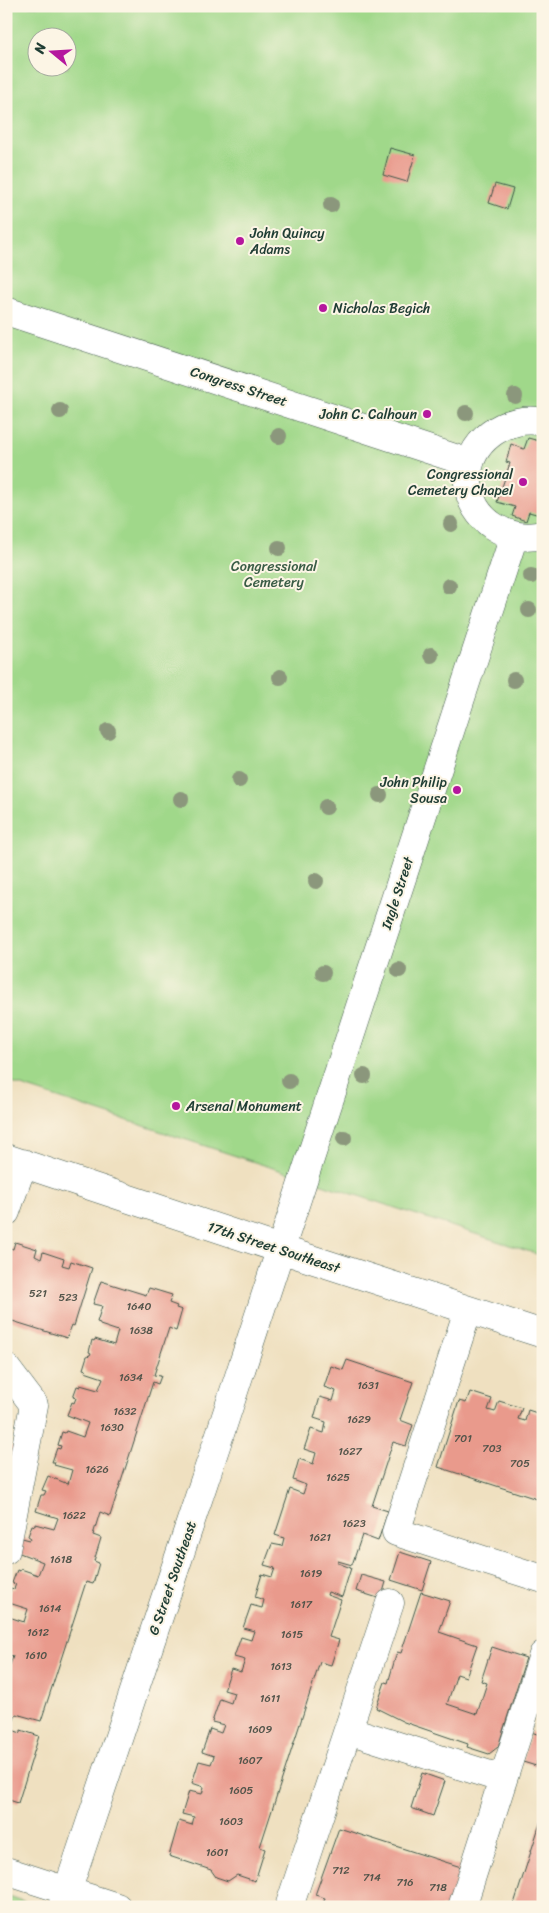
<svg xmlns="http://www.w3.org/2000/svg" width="549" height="1913" font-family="Sriracha,sans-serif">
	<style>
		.green { fill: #a0d88a; stroke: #608a5f; fill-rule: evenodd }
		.building { fill: #e99a8c }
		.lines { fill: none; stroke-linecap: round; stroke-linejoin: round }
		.minor-casing { stroke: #3e5549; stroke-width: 29 }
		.minor { stroke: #fff; stroke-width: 28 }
		.tree { fill: #8b977c }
		.poi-dot { fill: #b5179e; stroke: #fcf5e5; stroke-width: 2 }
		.labels { text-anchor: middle; stroke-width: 4; stroke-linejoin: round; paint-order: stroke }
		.number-label { font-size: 11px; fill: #52544a }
		.poi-label { font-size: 14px; fill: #1f3d34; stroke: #fcf5e5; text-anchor: start }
		.street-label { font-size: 14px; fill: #1f3d34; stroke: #fcf5e5 }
		.park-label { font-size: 14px; fill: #395c45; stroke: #fcf5e5 }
	</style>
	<rect width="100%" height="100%" fill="#fcf5e5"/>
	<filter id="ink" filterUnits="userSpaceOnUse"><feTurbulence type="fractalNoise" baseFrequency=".02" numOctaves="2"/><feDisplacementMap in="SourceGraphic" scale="10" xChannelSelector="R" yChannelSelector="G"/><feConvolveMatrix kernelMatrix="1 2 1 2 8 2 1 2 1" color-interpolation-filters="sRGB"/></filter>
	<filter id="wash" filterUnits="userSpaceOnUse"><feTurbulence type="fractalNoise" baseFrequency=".0096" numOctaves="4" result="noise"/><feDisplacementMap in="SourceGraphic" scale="20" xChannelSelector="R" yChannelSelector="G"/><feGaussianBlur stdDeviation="1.12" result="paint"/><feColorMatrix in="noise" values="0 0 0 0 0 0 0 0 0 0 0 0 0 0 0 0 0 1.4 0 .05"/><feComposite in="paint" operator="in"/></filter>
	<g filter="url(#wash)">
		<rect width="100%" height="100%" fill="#efe0c0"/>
		<!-- green -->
		<path class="green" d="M6,6H543V1256L6,1081ZM38,38H68V68H38Z
			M6,1895L29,1903L33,1907H6Z"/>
		<g id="blocks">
			<!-- building -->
			<path class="building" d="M390,148L415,155L407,182L383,175Z
				M495,184L513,189L507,209L489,203Z
				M528,438L543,442V516L529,512L526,521L512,516L515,507L497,502L510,463L506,462L511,444L524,449Z
				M15,1242L37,1249L35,1256L41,1259L43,1252L64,1259L62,1265L69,1267L71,1261L92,1268L74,1326L72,1325L67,1338L6,1319V1247L13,1249Z
				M101,1281L146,1295L149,1288L172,1295L169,1303L177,1306L176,1308L182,1310L176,1331L169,1328L154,1375L161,1376L158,1384L153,1382L110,1516L100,1512L93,1535L101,1538L94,1561L99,1563L93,1584L86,1582L41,1721L16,1714L6,1743V1667L9,1668L13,1656L6,1654V1616L24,1622L28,1609L9,1603L10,1602L7,1600L11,1588L14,1589L16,1584L12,1583L17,1570L20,1571L21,1569L38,1575L43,1562L17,1552L22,1538L30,1540L31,1538L28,1536L32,1525L35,1526V1524L54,1529L58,1518L36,1511L41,1495H44L46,1491L42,1490L48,1476L68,1484L72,1470L54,1465L55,1462H52L57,1448L60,1449L61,1446L58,1445L62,1432L65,1433L66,1431L83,1437L88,1423L67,1415L72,1402L74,1403L76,1398L73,1397L77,1386L80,1387V1385L98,1390L103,1378L85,1372L86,1370L83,1369L87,1356L90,1355L91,1353L89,1352L92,1340L94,1341L95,1339L114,1345L118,1331L100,1325V1323L97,1322L102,1306L93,1304Z
				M347,1360L413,1382L400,1420L413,1425L406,1446L393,1442L372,1506L388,1511L378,1541L362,1535L352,1565L338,1561V1563L351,1568L342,1597L328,1592L327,1595L341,1600L329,1637L339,1640L331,1665L320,1662L260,1847L265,1849L255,1881L237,1875L228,1881L216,1877L211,1870L169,1856L179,1821L192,1825L194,1817L182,1814L189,1791L202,1794L204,1787L192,1783L199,1761L211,1764L214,1756L202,1752L210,1729L221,1733L224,1725L212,1722L220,1699L231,1703L234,1693L224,1690L231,1669L241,1672L245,1660L234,1657L241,1637L251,1640L254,1631L243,1628L251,1605L262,1608L264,1600L255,1597L262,1574L272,1577L275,1568L264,1565L272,1544L282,1546L284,1538L275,1535L290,1489L303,1494L306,1485L293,1480L299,1459L313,1464L316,1453L304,1449L311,1429L324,1433L326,1422L314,1418L320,1397L333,1401L336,1391L324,1387L331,1366L343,1370Z
				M470,1392L492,1399L488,1410L495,1412L499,1401L522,1408L518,1419L525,1421L528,1410L543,1415V1501L438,1467L459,1401L466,1403Z
				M22,1445L16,1469L6,1470V1448Z
				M400,1552L431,1562L422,1590L391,1580Z
				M361,1575L386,1582L381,1599L356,1591Z
				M421,1592L450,1601L439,1632L477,1645L466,1677L457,1674L447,1704L477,1714L487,1683L481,1681L492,1647L526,1658L498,1747L489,1754L467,1747L468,1744L404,1722L376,1708L385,1682L388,1683L397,1652L401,1653Z
				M12,1730L21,1733V1730L39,1736L18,1803L6,1799V1748Z
				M531,1732L543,1736L536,1766L523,1762Z
				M422,1773L445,1781L433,1816L411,1808Z
				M542,1817L543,1907H513L536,1836Z
				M339,1828L461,1867L448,1907H322L325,1898L315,1895Z"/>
		</g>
	</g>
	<g filter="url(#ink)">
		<use href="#blocks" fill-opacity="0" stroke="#3e5549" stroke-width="1"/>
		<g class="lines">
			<defs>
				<path id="minor" d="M6,311L470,463
					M543,422C506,414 465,442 468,483C471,521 508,543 543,535
					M6,1158L280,1249L543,1334
					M6,1212L23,1163
					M468,1310L396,1532L543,1579
					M6,1368L34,1405L6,1550
					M348,1730L503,1779
					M6,1871L117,1907
					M62,1907L221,1431L514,536
					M289,1907L390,1603
					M462,1907L543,1655"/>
			</defs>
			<!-- minor casing -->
			<use href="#minor" class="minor-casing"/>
			<!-- minor -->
			<use href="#minor" class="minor"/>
		</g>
		<!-- trees -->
		<g class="tree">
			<circle cx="331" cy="205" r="8"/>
			<circle cx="515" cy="396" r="8"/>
			<circle cx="60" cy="411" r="8"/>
			<circle cx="466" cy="413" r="8"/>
			<circle cx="279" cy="436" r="8"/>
			<circle cx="451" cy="524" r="8"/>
			<circle cx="279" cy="548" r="8"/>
			<circle cx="531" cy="576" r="8"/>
			<circle cx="449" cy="586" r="8"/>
			<circle cx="529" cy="610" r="8"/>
			<circle cx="431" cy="655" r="8"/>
			<circle cx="280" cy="677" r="8"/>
			<circle cx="514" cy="680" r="8"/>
			<circle cx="108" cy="731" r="8"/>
			<circle cx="239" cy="780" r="8"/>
			<circle cx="380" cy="795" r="8"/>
			<circle cx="181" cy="799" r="8"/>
			<circle cx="326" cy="807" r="8"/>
			<circle cx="316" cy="881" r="8"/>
			<circle cx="399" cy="970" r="8"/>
			<circle cx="323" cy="973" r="8"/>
			<circle cx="364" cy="1076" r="8"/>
			<circle cx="289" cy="1081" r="8"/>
			<circle cx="344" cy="1138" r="8"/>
		</g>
	</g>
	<!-- markers -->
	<g class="poi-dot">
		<circle cx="240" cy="241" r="5"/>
		<circle cx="323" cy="308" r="5"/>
		<circle cx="427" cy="414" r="5"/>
		<circle cx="523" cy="482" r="5"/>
		<circle cx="457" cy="790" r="5"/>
		<circle cx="176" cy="1106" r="5"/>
	</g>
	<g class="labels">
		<!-- number labels -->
		<g class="number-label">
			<text x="38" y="1297">521</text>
			<text x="68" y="1301">523</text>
			<text x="139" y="1310">1640</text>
			<text x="141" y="1334">1638</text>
			<text x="131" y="1381">1634</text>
			<text x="368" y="1389">1631</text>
			<text x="125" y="1415">1632</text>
			<text x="359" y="1423">1629</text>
			<text x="112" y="1431">1630</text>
			<text x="463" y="1442">701</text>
			<text x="492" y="1452">703</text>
			<text x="350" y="1455">1627</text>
			<text x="520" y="1467">705</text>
			<text x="97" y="1473">1626</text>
			<text x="338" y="1481">1625</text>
			<text x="74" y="1519">1622</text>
			<text x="354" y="1527">1623</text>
			<text x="320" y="1541">1621</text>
			<text x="61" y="1563">1618</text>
			<text x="311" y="1577">1619</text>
			<text x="301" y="1608">1617</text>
			<text x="50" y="1612">1614</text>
			<text x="38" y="1636">1612</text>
			<text x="292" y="1638">1615</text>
			<text x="36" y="1659">1610</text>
			<text x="281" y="1670">1613</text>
			<text x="270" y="1702">1611</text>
			<text x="260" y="1733">1609</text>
			<text x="250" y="1764">1607</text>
			<text x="241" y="1794">1605</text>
			<text x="231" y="1825">1603</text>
			<text x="217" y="1856">1601</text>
			<text x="341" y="1874">712</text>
			<text x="372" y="1881">714</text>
			<text x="405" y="1886">716</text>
			<text x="438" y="1891">718</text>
		</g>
		<!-- poi labels -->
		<g class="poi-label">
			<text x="250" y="238">John Quincy<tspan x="250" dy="16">Adams</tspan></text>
			<text x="333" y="313">Nicholas Begich</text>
			<text x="417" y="419" text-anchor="end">John C. Calhoun</text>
			<text x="513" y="479" text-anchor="end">Congressional<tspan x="513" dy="16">Cemetery Chapel</tspan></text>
			<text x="447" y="787" text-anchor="end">John Philip<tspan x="447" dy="16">Sousa</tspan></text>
			<text x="186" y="1111">Arsenal Monument</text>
		</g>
		<!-- street labels -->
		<g class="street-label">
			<text transform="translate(239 386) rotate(18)" y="5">Congress Street</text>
			<text transform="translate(397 893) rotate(-72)" y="5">Ingle Street</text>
			<text transform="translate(274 1247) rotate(18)" y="5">17th Street Southeast</text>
			<text transform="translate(172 1578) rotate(-71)" y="5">G Street Southeast</text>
		</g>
		<!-- park labels -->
		<g class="park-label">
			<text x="274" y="571">Congressional<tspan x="274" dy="16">Cemetery</tspan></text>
		</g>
	</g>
	<!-- margin -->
	<rect width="549" height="1913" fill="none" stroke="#fcf5e5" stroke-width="25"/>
	<!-- north arrow -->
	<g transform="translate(52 52) rotate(288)"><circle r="24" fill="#fcf5e5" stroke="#a4ab9e"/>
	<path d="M0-4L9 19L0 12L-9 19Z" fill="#b5179e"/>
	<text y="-8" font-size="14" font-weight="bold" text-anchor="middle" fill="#1f3d34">N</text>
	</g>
</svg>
